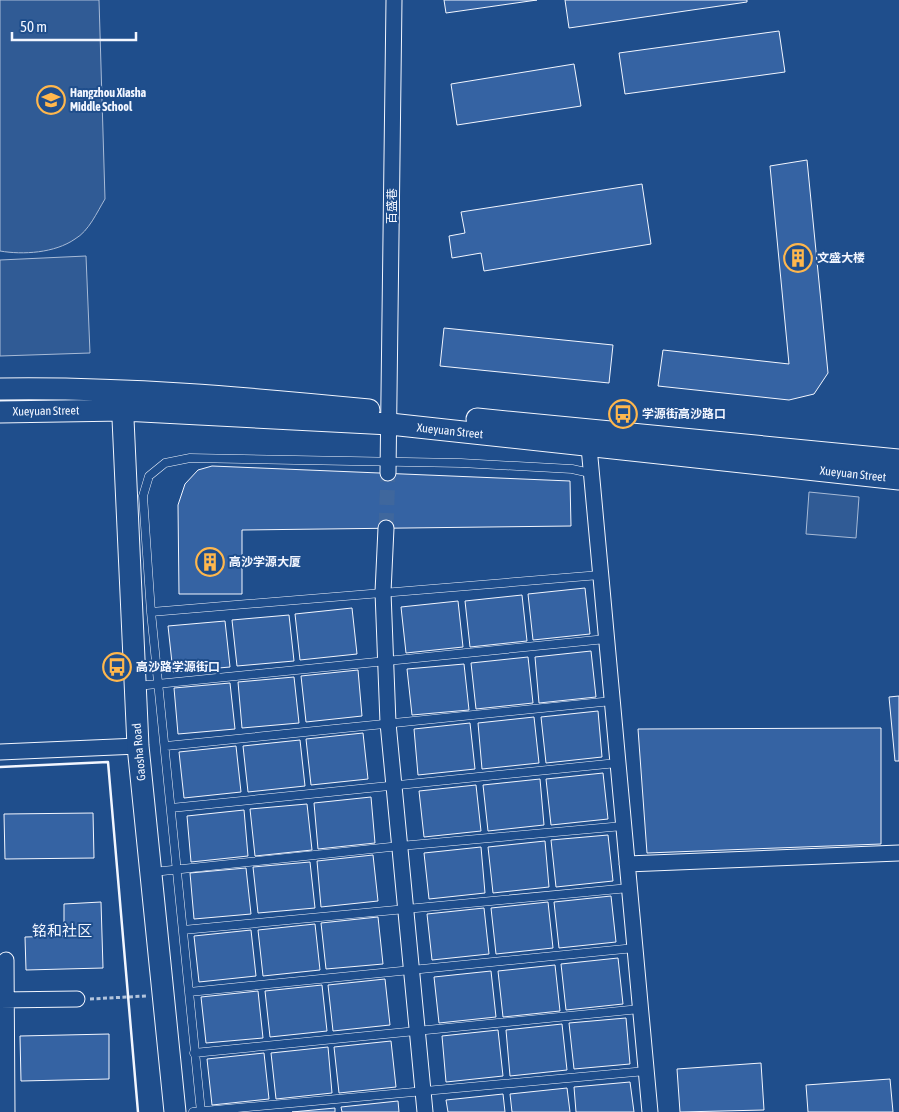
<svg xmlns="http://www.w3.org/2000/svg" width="899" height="1112" font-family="'Asap Condensed','Noto Sans SC',sans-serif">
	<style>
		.green { fill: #305b95; stroke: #a8bbd7 }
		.building { fill: #3563a3; stroke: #f2f6ff }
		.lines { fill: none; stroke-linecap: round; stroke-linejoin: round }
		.street-tunnel { stroke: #3f679d; stroke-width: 15; stroke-dasharray: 15 8; stroke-linecap: butt }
		.lane-casing { stroke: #f2f6ff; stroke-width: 9 }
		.street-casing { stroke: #f2f6ff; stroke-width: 17 }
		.secondary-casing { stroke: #f2f6ff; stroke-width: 23 }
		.path { stroke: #b3c4dc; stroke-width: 3; stroke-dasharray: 4 2.5; stroke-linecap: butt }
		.lane { stroke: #1f4e8c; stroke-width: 8 }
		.street { stroke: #1f4e8c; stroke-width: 15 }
		.secondary { stroke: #1f4e8c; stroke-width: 21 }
		.wall { stroke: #f2f6ff; stroke-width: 2.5 }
		.labels { text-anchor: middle; stroke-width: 4; stroke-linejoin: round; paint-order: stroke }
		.poi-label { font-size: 12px; font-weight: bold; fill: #f2f6ff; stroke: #1f4e8c; text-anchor: start }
		.street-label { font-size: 12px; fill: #f2f6ff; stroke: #1f4e8c }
		.quarter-label { font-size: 15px; fill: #f2f6ff; stroke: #1f4e8c }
	</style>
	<rect width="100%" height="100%" fill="#1f4e8c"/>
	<!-- green -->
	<path class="green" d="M0,0H99L105,199C97,212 89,231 75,239C55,253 23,255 0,251Z
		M86,256L90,353L0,356V260Z
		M809,492L859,497L856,538L806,534Z"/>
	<!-- building -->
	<path class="building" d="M444,0H537L446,13Z
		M565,0H747V2L569,28Z
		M779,31L785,72L625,94L619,53Z
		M574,64L581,106L457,125L451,84Z
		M807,160L828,373L814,394L789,400L658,386L663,350L789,364L770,166Z
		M642,184L651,244L484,271L481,253L452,258L449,236L465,233L461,212Z
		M444,328L613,345L609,383L440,366Z
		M212,466L570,481L571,526L242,530V594H179L178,505L185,484L198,470Z
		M585,588L590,634L533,640L528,594Z
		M522,595L527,641L470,647L465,601Z
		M458,601L463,647L406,653L401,607Z
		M352,608L357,654L300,660L295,614Z
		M289,615L294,661L237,666L232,620Z
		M225,621L230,667L173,672L168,626Z
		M591,651L596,697L539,703L535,657Z
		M528,657L533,703L476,709L471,663Z
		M464,664L469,710L412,715L407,669Z
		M358,670L362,716L306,722L301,676Z
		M294,677L299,723L242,728L238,682Z
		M230,683L235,729L178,734L174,688Z
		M899,696V761H895L889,697Z
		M598,711L602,757L546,763L541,717Z
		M534,717L539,763L482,769L478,723Z
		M470,723L475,769L418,775L414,729Z
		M881,728V844L647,853L638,729Z
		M363,733L368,779L311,785L306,739Z
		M300,740L305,786L248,792L243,746Z
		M236,746L241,792L184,798L179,752Z
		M603,773L608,819L551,825L546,779Z
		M540,779L544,825L488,831L483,785Z
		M476,785L481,831L424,837L419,791Z
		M371,797L375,843L318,849L314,803Z
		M307,804L312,850L255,856L250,809Z
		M244,810L248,856L191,862L187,816Z
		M93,813L94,858L5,859L4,814Z
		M608,835L613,881L556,887L551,840Z
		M545,841L549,887L493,893L488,847Z
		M481,847L485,893L429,899L424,853Z
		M373,855L378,901L321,907L317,861Z
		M310,862L315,908L258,913L253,867Z
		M246,868L251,914L194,919L190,873Z
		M611,896L616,942L559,948L554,902Z
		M101,902L103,968L26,970L25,937L64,936V904Z
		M548,902L553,948L496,954L491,908Z
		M484,908L489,954L432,960L427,914Z
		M378,917L383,964L326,969L321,923Z
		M315,924L320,970L263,976L258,930Z
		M251,930L256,976L199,982L194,936Z
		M618,958L623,1004L566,1010L561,964Z
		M555,965L560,1011L503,1017L498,971Z
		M491,971L496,1017L439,1023L434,977Z
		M385,979L390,1025L333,1031L328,985Z
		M322,985L327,1031L270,1037L265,991Z
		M258,991L263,1038L206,1043L201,997Z
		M626,1018L630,1064L574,1069L569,1023Z
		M562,1024L567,1070L510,1076L506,1030Z
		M498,1030L503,1076L446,1082L442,1036Z
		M109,1034V1079L21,1081L20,1036Z
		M391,1041L396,1087L339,1093L334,1047Z
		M328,1047L332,1093L276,1099L271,1053Z
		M264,1053L269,1099L212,1105L207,1059Z
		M761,1063L764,1110L680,1112L677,1069Z
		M890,1079L893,1112H808L806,1085Z
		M630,1082L634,1112H576L574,1087Z
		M567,1088L570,1112H512L510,1094Z
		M503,1094L505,1112H448L446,1100Z
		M398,1101L399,1112H342L341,1107Z
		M335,1108V1112H292Z"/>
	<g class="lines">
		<!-- street-tunnel -->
		<path class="street-tunnel" d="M386,528L388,473"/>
		<defs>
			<path id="lane" d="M151,612L600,575
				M137,686L606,639
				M166,746L612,701
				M171,808L617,763
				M153,872L400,846L623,826
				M183,930L629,888
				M189,992L635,948
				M194,1053L640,1009
				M193,1112L646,1071
				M201,1112L151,612L143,496L149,476L165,463L190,458L461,463L572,469L590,473"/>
			<path id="street" d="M588,436L650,1112
				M388,473L394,0
				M386,528L383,592L388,723L425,1112
				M0,752L138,746
				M627,864L899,853
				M6,960L7,1112
				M0,1000L77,999"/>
			<path id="secondary" d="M0,389C123,387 247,398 369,410
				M122,397L138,746L175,1112
				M0,412L123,410L390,424L899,479
				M477,419L899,460"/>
		</defs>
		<!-- lane casing -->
		<use href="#lane" class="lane-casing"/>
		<!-- street casing -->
		<use href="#street" class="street-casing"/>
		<!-- secondary casing -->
		<use href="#secondary" class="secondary-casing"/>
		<!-- path -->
		<path class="path" d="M90,999L146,996"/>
		<!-- lane -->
		<use href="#lane" class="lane"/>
		<!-- street -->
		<use href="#street" class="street"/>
		<!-- secondary -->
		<use href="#secondary" class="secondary"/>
		<!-- wall -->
		<path class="wall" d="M0,767L108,762L138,1112"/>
	</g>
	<!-- icons -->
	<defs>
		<symbol id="school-ring" viewBox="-11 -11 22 22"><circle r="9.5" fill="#1f4e8c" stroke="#ffb74d" stroke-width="1.5"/><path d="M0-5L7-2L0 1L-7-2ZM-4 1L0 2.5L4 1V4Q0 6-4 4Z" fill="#ffb74d"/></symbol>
		<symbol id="building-ring" viewBox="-11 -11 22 22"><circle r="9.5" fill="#1f4e8c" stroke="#ffb74d" stroke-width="1.5"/><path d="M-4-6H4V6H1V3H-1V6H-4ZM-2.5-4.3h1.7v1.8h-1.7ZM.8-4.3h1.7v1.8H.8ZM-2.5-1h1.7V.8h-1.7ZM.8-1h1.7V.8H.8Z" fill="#ffb74d"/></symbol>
		<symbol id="bus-ring" viewBox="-11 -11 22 22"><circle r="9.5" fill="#1f4e8c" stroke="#ffb74d" stroke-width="1.5"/><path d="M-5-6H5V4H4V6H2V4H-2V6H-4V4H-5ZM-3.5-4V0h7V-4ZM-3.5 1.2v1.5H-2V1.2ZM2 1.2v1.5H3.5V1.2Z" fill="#ffb74d"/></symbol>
	</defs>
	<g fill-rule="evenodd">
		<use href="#school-ring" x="35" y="84" width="32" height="32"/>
		<use href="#building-ring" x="782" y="242" width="32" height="32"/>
		<use href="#bus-ring" x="607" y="398" width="32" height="32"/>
		<use href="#building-ring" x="194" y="546" width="32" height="32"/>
		<use href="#bus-ring" x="101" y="651" width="32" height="32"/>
	</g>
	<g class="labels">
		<!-- poi labels -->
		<g class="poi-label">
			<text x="70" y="97">Hangzhou Xiasha<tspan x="70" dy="14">Middle School</tspan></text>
			<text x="817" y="262">文盛大楼</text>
			<text x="642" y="418">学源街高沙路口</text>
			<text x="229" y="566">高沙学源大厦</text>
			<text x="136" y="671">高沙路学源街口</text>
		</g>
		<!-- street labels -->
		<g class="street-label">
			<text transform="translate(392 206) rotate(-90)" y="4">百盛巷</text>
			<text transform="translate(46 411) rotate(-1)" y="4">Xueyuan Street</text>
			<text transform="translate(450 431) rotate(6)" y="4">Xueyuan Street</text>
			<text transform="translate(853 474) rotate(6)" y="4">Xueyuan Street</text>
			<text transform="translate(139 752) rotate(-95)" y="4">Gaosha Road</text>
		</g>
		<!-- quarter labels -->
		<g class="quarter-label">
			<text x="62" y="936">铭和社区</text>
		</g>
	</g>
	<!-- scale -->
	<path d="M12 32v8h124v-8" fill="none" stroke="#f2f6ff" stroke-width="2.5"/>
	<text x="20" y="32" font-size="15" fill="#f2f6ff" stroke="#1f4e8c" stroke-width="4" paint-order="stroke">50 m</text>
</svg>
